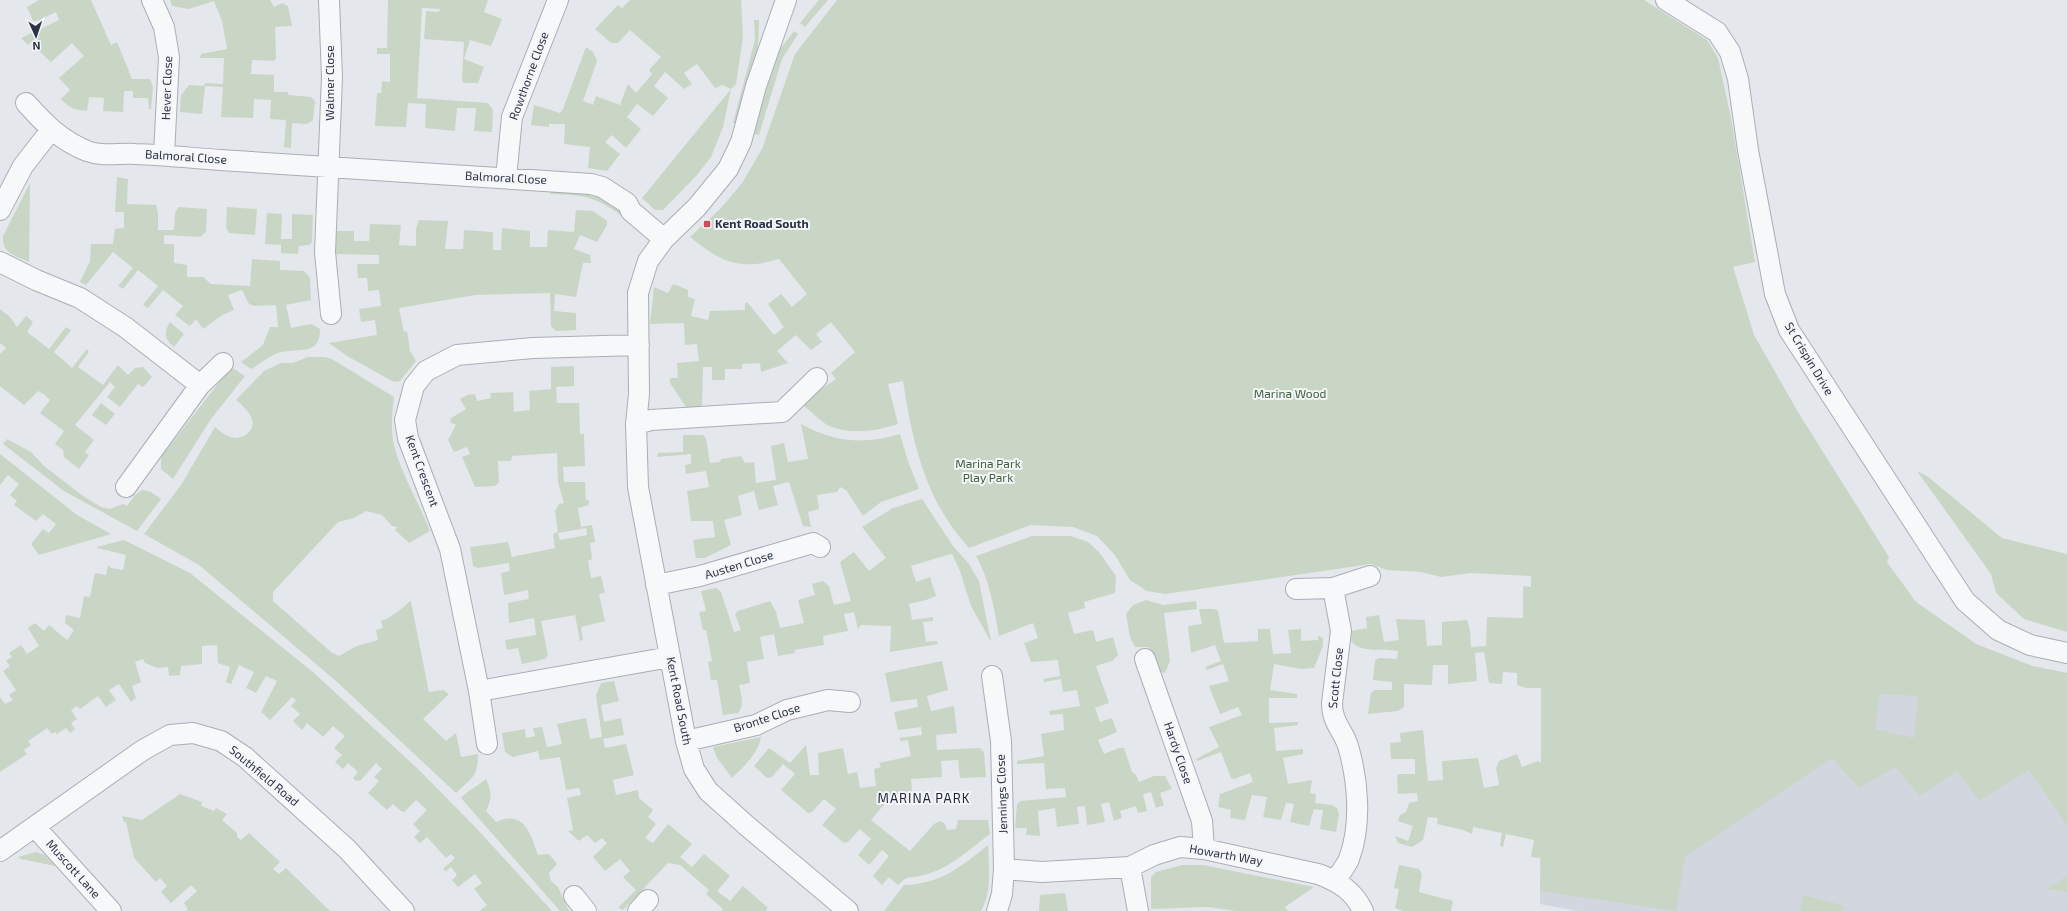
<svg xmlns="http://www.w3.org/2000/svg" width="2067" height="911" font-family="'Exo 2',sans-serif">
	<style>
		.built { fill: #d2d6de }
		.green { fill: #c9d6c5; fill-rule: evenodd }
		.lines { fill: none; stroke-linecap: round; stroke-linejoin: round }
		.minor-casing { stroke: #a9aeb7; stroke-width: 22 }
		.minor { stroke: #f7f8fa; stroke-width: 20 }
		.poi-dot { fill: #d1495b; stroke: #f4f6f9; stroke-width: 1.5 }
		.labels { text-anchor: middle; stroke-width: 4; stroke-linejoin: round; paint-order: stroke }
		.street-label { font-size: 12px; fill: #2b3445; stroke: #f4f6f9 }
		.poi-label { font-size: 12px; font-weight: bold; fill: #2b3445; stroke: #f4f6f9; text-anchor: start }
		.park-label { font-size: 12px; fill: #3f6138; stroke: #f4f6f9 }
		.neighbourhood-label { font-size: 13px; letter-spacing: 1px; fill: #1d2536; stroke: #f4f6f9 }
	</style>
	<rect width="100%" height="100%" fill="#e4e7ec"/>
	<!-- built -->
	<path class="built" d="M1542,591L1916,602L1976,644L2032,666L2067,673V911H1577L1540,904Z"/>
	<!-- green -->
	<path class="green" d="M39,0H91L111,45L117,42L132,79H150L153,87L151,109H149L148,98H133V91H124L123,112L103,111L104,98L89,97L87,111C75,110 69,108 61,99L70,90L59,78L84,56L72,43L51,62L37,49L41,44L35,39L28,45L21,38L59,20L56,12L37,21H33L27,7Z
		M170,0H270L274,7L282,3L288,6L292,26L275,27L276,59L273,61L252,60L251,74L274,75V92H288V95L311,97L315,101L313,120L307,124L292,123L291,148L284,147L286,120L270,119L271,100L254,99L253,118L221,117L223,87L205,86L202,114L180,112L181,95L189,85L204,86L205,83L223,84L224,58H200L201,54L227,49L222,21L214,1L189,9L172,6Z
		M388,0H488L484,12L502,19L491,46L470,40L464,59L484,67L478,83H463L462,77L464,42L424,39L426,11L438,12L441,9L422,8L417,98L488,103L493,110L492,132L474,131L476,108H457L455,131L425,128L426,104L408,103L406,127L375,126L377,93H381L382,81L390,82V54H377V48H387Z
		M630,0H741L743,37L736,84L731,89L723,127L711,157L697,175L663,210H655L642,198L731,89L723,85L715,88L697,64L684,73L692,84L684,89L665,72L654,86L668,98L653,116L637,104L627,117L641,129L626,148L612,135L605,142L620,154L607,171L588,168L590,147L564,144L565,124H549V127L531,125L534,105L560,113L563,109L586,47L593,52L597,61L583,101L593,105L596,96L620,105L628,84L636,93L652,74L649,70L661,57L630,30L618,43H611L595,29L618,5L622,8Z
		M819,0H828L805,27L800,23Z
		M837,0H1644L1707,40L1718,58L1731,118L1755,262L1733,267L1754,335L1798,412L1889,557L1887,562L1916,602L1976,644L2032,666L2067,673V825L2029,770L1979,801L1957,771L1920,796L1895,767L1859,788L1832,758L1685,857L1676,911L1540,891L1541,858L1531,857L1534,840L1506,834L1503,847L1500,846L1502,833L1473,827L1472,834L1463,830L1437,824L1438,818L1428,817L1423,840L1412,847L1398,843L1395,836L1408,841L1413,826L1398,821L1400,815L1406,812L1409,803L1418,801L1417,793L1398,794L1397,777L1398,774H1415V759H1391L1390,743L1401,742L1400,733L1423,730L1428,781L1443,780L1442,763L1443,761L1478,758L1484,788L1499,785L1496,768L1499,761L1517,754L1522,767L1538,761L1541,763V688H1526L1517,685V673L1503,672L1502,684L1489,683L1484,652L1475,653L1477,681L1448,684V665H1433L1432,685L1404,684V707L1398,711L1368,714L1371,693L1375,690H1392V682L1373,680L1375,660L1380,658L1397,659L1398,651C1383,648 1361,654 1351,641L1352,631L1367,628L1366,617L1379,615L1384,642L1399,640L1396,619L1425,620L1427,646L1442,645V622L1467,620L1470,630L1471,647L1486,646L1487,617L1523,618V586L1531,587V576L1471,573L1441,577L1421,572L1387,570L1371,564L1165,594L1147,591L1130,580L1115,555L1097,536L1073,527L1031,525L969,548C925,500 913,444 903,381L888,384L898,424C877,431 850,435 829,426C820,421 812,412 804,406L807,399L836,379L831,373L855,352L831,322L816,334L822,342L811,350L796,335L777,351L788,363L761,372L760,363L742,364V369H725V380H712V367H703L702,408L686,407L670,383V378H678L677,363L699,361L697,344L685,345L684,323L650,324L654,287L668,293L673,284L688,290V297L695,299L691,316L708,320L710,311L745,310V303H748L774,335L784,327L768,304L781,294L792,307L807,294L779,259C739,271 721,262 690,237L722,207L742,183L762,149L795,54ZM1880,694L1918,696L1914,738L1875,729Z
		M754,20H759L758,49L735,123H733L755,40Z
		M794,31L798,34L782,59L759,135L753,134L778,52Z
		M117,177L128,179L127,204L156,205L158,213V230H174L175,214L178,207L207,209L206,232L200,237L164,235V244H174V263L187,265V277H203L211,284L250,286L252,259L280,261V270L304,271L310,278L311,300L286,305L291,328L311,324L320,329C320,356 300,348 281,352C270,355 260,364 251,369L241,362L263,345L270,327H278L276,305L254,306L249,304L242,290L228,295L234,310L222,315L203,329L196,319L190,326L175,315L183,306L163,290L148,308L143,305L158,286L138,270L123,289L118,286L133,268L113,252L86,285L80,282L90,261L91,244H113L115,229L124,228V212H115Z
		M30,183L29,262C16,256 1,253 3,236Z
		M552,189L594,194L630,216L627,220C598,197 586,195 550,194Z
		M227,207L257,209L255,235L229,233L226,228Z
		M576,210L593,211L607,221V225L597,242L580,235L574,249L590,255L591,263H583L576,297L555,294L554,311L576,313V330L556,331L551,326L550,293L475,295L399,308L404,332L407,331L410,351L416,361L400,381L394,382L347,356L329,343L377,335L375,320L361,322L359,309L381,306L379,290L368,291L367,278H358L357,264H379V255L335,254L332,231H354V241H369L370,224L401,225L399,245L416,246V229L419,220L448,221L445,249H463L464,230L493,232V250H501L502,228L530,231V247H547L548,230L574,232Z
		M267,213L282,214L281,239H292V214L313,215L312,242L309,245L299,246L298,254L281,253V245L265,244Z
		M0,309L11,318L17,327L26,316L33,322L27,332L49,349L66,327L71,330L54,352L72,368L87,349L89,352L78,367L103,385L118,365L128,375L135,368L143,367L152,377L143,387L138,384L120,407L107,397L115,387L110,382L75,425L94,440L85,452L89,455L79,469L64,457L63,450L55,444L64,431L40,413L50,400L45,395L38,391L24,405L0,386V354L6,348L0,343Z
		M170,322L184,334L174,347C165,339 163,333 170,322Z
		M308,357H325L332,359L394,397C392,412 391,426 393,441C399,470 419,503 430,531L409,543L395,530L398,527L392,526L382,515L366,511L354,518L338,522L273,592V601L331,652L339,656L357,646L378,640L376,630L383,628L381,621C389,619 404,607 410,601L411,602L429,692L443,690L449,694L423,719L446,741L456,733L461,757L478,754C477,779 473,776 456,793L336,681L199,565L144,534L181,485L215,427C219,430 223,434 228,436C239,442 256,433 252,419C249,411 242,405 236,400L264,371L281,363H293Z
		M574,366V386L556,387L557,403H579L580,434H584L585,466L563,467L564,482H585L586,500H589V505L578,508L581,527L592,525L595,542L590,543L592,559L588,561L591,578L601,576L605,593L599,594L605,621L581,627L583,640L580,641L575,615L541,621L548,655L545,659L522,664L518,648L507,650L505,640L536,635L534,618L509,623L508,603L529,599L528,590L504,595L501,573L510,571L509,563L478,568L473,566L470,547L508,542L512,557L555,548L553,534L558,532L555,511L559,504L564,503L558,482L557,453L512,456L511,461H498L499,482L495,486L475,487L462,457L470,454L467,447L454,452L448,440L456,425L450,422L451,418L466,409L460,399L467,395L475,394L477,401L491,398L490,393L513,392L514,412L530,410L529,391L551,389V367ZM586,528L587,535L560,540L558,533Z
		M231,367L245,376L211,419L173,479L161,469V457Z
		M101,403L115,414L106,425L92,415Z
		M801,424C833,442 865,445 900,434L908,461L919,489L881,502L863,516L846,490L840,487L837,492L817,495L819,509L808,512L811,527L803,526L789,482L773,486L778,505L759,510L754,491L738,496L742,515L724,520L731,545L705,558H696L693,540L715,537L713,521H691L687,491L709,487L706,471L686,474L685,465L691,464V454L657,457L658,453L683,452V435H703L706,438L710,463L720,462L721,459L741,456L745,463L754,462L756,483L776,480L771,446L784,443L788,462L808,459Z
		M7,439L31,452L44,466L83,496L101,507L110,509L123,504L127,506L135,495L142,490L151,492L161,499L137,531L64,491L3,444Z
		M0,454L77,515L111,534L39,555L31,544L43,529L49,533L56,524L43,514L36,521L14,505L17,501L10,495L19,484L8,475L0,485Z
		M1917,471L1927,476L2002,538L2067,554V632L2024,619L1996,593L1991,574Z
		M922,499L953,546L969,564L979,581L991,642L971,606L960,571L952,554L947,555L911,566L916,582L930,577L936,596L926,600L909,604L912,620L933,617V621L923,622L926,642L937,641L938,644L890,652L891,626L861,625L858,629L854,612L844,614L848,631L823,636L824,645L794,650L795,653L778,656L774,634L760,637L764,659L747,662L750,683L739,685C741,695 745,705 738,713L723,715L717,680H711L708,662L712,661L706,630H703L699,612L706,611L701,591L716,588L721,592L734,632L741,630L735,614L738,611L770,601L776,612L780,628L804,623L798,600L815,595L812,584L823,581L829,586L834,605L851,601L840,562L854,552L869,571L886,558L862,527L893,508Z
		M1032,536H1071L1088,542L1099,552L1116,576L1115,593L1084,602L1085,608L1068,613L1074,634L1093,630L1096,642L1113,637L1118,655L1112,661L1096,666L1109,703L1095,708L1100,722L1112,718L1117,732L1098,740L1104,754L1119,748H1124L1132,772L1136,775L1139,782L1154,776H1165L1172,789L1160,793L1164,805L1156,808L1151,792L1143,794L1147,811L1138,813L1136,806L1120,811L1122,818L1114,821L1109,802L1101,804L1105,822L1087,825L1085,806L1077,807L1079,824H1077L1057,827L1055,808L1038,811L1040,836L1026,835L1027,828H1015L1017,804L1020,801L1066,797L1065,788L1046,789L1044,763L1017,764V761L1044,756L1041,734L1064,730L1063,714L1050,715L1049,711L1080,706L1077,690L1063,692L1061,679L1044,682L1043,679L1060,676L1058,660L1031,662L1024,643L1038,638L1033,623L999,636C994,608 990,581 976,556Z
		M124,540L190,573L314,673L419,770L478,830L552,911H479L487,905L474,889L482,883L475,874L458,887L452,880L457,875L451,867L446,871L443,869L455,858L451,854L446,858L427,837L420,843L414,837L420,831L413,824L427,810L416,800L404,812L401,811L393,804L387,810L368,793L379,781L374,777L382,769L376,763L361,780L356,781L353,778L358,772L348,763L343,769L335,762L342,755L334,748L345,736L333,726L323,737L307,723L302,730L293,721L300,714L291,706L296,700L292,697L270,720L261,712L277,681L266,676L256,693L246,688L254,672L239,665L231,684L226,682L230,667L218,663L217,645L202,646V664L181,666L180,675L169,676L168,667L157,668L145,663L143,659L135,662L141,682L132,686L136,698L131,702L119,684L109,690L116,700L106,707L98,696L80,709L77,706L71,710L77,719L71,723L75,729L70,733L66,728L57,734L55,732L52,734L47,728L28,741L31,745L24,750L27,754L0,772V697L5,704L13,700L9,695L16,690L3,671L10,666L6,661L12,657L9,653L21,645L27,654L39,646L28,628L35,623L44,631L49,625L67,640L74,630L65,623L66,615L80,618L84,596L90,597L95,573L106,575L108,565L111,568L123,570L126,555L97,548V547Z
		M1146,600L1163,605L1196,601L1197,609L1164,613L1170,661L1165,673L1161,672L1153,652L1148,647H1135L1130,637L1126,614L1133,605Z
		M1199,609H1214L1218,611L1224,643L1258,641V629H1270L1273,654L1291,653L1288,630L1301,629V641L1318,640V636L1323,638V646L1314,668L1301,669L1274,664L1270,690L1297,694V698H1269V723L1298,722V725L1274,728L1276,751L1303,749V754L1283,758L1288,784L1312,780L1310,793L1316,794L1315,803L1331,805L1337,808L1339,814L1336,832L1320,829L1323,810L1314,809L1309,826L1290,822L1294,804L1286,803L1281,820L1263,817L1267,797L1252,795L1245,820L1230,818L1231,810L1218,807L1220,794L1253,782L1250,773L1234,779L1231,778L1221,752L1197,761L1196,759L1219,747L1209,727L1242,715L1238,707L1220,714L1209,686L1229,681L1223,664L1207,670L1205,667L1221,661L1215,645L1191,653L1188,626L1202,624Z
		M942,661L948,690L927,696L931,711L954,706L957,733L936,735L937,750L980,748L984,752L986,777L960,778L958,760L941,761L942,777L911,779L913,801L908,805L893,794L871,820L910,851L934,824L940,821L945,824L947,830L956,829L958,820H988L990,834C961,856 943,875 906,878L898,885L889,877L882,885L873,876L889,856L882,850L869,865L858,855L871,839L860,829L848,842L844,843L822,825L836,809L824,799L812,812L808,813L781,790L795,774L783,764L772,777L767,778L754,766L769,748L790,763L806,745L810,775H819L818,753L843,748L848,774L857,772L860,788L876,786L874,769L881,767L879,763L911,756L908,740L901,741L899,738L922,735L921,727L898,730L894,712L918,707L917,699L891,702L885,673Z
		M614,681L619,701L601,705L604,722L621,718L624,735L603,739L605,748L626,744L634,775L613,780L616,795L638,790L639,798L653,810L648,817L656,824L645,838L653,843L668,824L692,844L680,857L692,867L704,854L730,876L717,891L730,901L743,886L768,908L765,911H721L723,909L706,894L709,890L680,865L668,863L623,910L618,908L636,890L623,877L630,871L620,859L605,871L593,857L607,843L602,838L595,843L587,835L579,841L568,831L573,830L567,798L581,795L579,788L566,790L560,757L540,760L538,751L513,757L505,752L502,733L525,729L526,738L535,736L533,728L542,727L547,747L562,744L557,724L586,718L590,739L602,737L596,695L601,683Z
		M761,737C758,754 744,766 732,778L717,758L713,747Z
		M486,779C492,792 492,799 486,811L496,822C524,809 531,834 538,855L549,854L557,864L549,873L551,881L558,887L569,911H560L461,798C468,790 478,786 486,779Z
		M180,794L202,802L201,806L214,811L216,808L227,814L222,820L237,833V837L241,840L249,833L280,862L273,869L279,874L286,868L330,911H186L188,909L184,903L197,891L191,885L171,903L161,892L167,886L160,878L156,882L134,858L126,822H124L122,816L142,820Z
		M988,845C989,867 992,892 981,911H884L904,885C940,884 961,867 988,845Z
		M36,852L45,855L55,866L21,859L18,857Z
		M1182,865H1203L1314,887L1285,907L1288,911H1235L1208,907L1151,909V877L1156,872Z
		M1399,865L1419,869L1422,874L1419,892L1453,901L1451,911H1403L1395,908L1399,889L1394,888Z
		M2067,876V892L2047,889Z
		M1065,893L1068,911H1039L1040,895Z
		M1803,895L1845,906L1842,911H1800Z"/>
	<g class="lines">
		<defs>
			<path id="minor" d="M152,0L164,27L169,57L164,155
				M329,0L332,77L325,252L331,314
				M786,0L756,86L741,142L728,169L697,207L664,239L648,261L638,293L639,394L636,424L638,487L686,741L694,769L708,791L747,826L848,911
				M1666,0L1717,32L1730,52L1738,79L1748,150L1775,294L1789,330L1965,601L1998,630L2030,645L2067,653
				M26,103C45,124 60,140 87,151C103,157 119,153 135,154C164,155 192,158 220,160L591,184L602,187L627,203L631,211L664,239
				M506,178L512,117L558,0
				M0,210L23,166L51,130
				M0,262L36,280L80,298L125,327L200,385
				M636,424L651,420L782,412L817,378
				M126,487L200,385L223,363
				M656,585L700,576L813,543L820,547
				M1333,588L1341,631L1332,703C1332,723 1343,730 1348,746C1358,780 1362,824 1349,859C1346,866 1340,873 1336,880
				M1296,589L1333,588L1370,576
				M1145,659L1202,821L1204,849
				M992,676L1001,741L1004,869L1002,894L997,911
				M479,691L670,657
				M686,741L756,725L787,710L828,700L850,702
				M487,744L479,691L450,549L408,438L405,420L414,386L426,371L457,355L533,348L639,345
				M35,827L111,911
				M0,851L143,750L170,735L193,733L221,741L245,757L347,849L404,911
				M1130,867L1138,911
				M1004,869L1042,872L1130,867L1154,855L1180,847L1204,849L1318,874C1338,881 1354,891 1363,911
				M574,896L586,911
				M638,911L648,900"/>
		</defs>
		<!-- minor casing -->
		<use href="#minor" class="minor-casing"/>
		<!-- minor -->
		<use href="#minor" class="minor"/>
	</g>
	<!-- markers -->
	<rect class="poi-dot" x="703" y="220" width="8" height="8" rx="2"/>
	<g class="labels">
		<!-- street labels -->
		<g class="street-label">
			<text transform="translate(529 76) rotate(-70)" y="4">Rowthorne Close</text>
			<text transform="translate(330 83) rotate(-90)" y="4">Walmer Close</text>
			<text transform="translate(167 88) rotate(-88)" y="4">Hever Close</text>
			<text transform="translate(186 157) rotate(4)" y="4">Balmoral Close</text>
			<text transform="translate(506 178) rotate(3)" y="4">Balmoral Close</text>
			<text transform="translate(1809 359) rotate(59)" y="4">St Crispin Drive</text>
			<text transform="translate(422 471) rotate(70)" y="4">Kent Crescent</text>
			<text transform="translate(739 565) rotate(-17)" y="4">Austen Close</text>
			<text transform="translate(1336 678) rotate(-84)" y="4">Scott Close</text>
			<text transform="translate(679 701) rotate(79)" y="4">Kent Road South</text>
			<text transform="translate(767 718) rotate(-18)" y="4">Bronte Close</text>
			<text transform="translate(1178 753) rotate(71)" y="4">Hardy Close</text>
			<text transform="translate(264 776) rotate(40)" y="4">Southfield Road</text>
			<text transform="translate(1002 794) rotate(-92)" y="4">Jennings Close</text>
			<text transform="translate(1226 855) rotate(10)" y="4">Howarth Way</text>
			<text transform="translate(73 869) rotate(48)" y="4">Muscott Lane</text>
		</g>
		<!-- poi labels -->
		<g class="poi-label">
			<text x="715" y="228">Kent Road South</text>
		</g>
		<!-- park labels -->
		<g class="park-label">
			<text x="1290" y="398">Marina Wood</text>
			<text x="988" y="468">Marina Park<tspan x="988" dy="14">Play Park</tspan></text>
		</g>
		<!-- neighbourhood labels -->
		<g class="neighbourhood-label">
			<text x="924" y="803">MARINA PARK</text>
		</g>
	</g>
	<!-- north arrow -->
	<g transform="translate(36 36) rotate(177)" stroke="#f4f6f9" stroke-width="3" paint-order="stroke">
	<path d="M0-3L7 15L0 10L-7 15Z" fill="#2b3445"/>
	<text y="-6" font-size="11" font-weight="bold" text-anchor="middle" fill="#2b3445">N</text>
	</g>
</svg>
